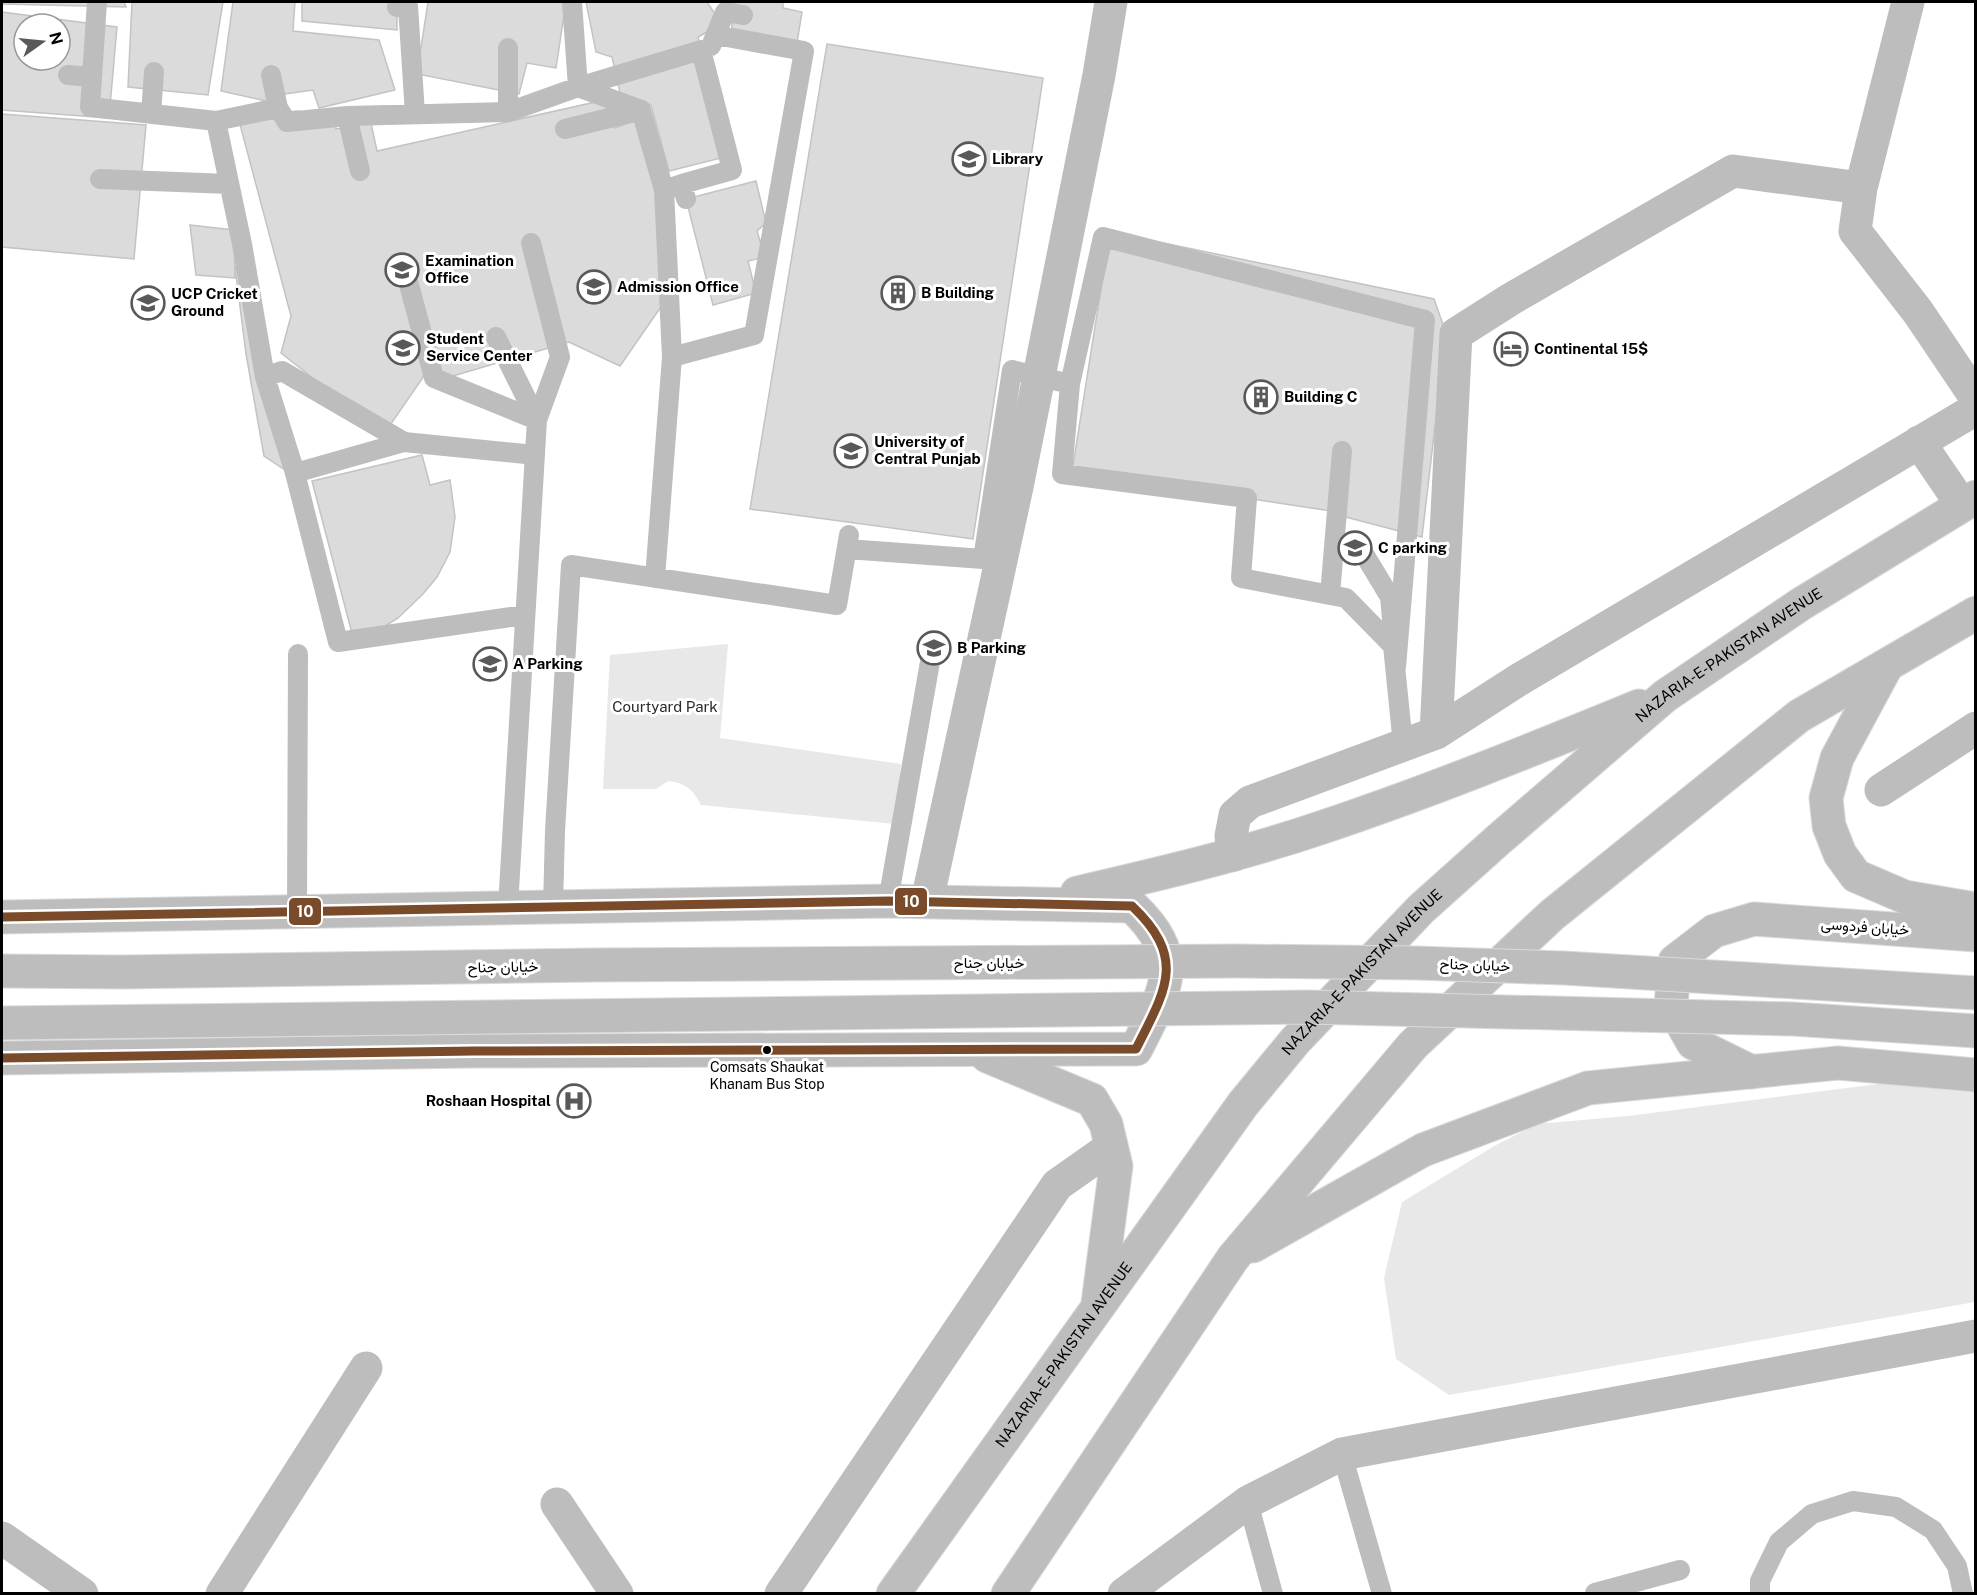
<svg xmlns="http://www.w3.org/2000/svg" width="1977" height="1595" font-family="'Public Sans',Vazirmatn,sans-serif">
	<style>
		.green { fill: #e8e8e8 }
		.building { fill: #dbdbdb; stroke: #c3c3c3; stroke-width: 1.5; fill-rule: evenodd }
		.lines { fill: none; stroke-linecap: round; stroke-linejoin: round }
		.primary-casing { stroke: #dbdbdb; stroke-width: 35 }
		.service { stroke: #bdbdbd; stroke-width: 20 }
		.minor { stroke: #bdbdbd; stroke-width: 33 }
		.primary { stroke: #bdbdbd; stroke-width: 33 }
		.primary-bridge-casing { stroke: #dbdbdb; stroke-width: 35; stroke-linecap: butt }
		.primary-bridge { stroke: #bdbdbd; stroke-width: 33 }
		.bus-1-casing { stroke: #fff; stroke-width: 14 }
		.bus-1 { stroke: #7a4b2a; stroke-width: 9 }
		.bus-dot { fill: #000; stroke: #fff; stroke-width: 2 }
		.labels { text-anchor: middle; stroke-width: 6; stroke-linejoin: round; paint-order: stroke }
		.bus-label { font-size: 14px; fill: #000; stroke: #fff }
		.poi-label { font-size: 15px; font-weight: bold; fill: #000; stroke: #fff; text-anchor: start }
		.street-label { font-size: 15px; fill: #000; stroke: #fff }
		.park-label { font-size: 15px; fill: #2c2c2c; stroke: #fff }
		.line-badge { stroke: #fff; stroke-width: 2 }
		.badge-label { font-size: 16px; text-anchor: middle; font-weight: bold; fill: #fff }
	</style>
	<rect width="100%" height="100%" fill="#fff"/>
	<!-- green -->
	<path class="green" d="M728,644L720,738L901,764L895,824L701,805C693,789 685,783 668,781L656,789H603L610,655Z
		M1918,1079L1975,1082V1302L1449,1395L1396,1359L1384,1278L1402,1202L1496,1145L1537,1124L1628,1116Z"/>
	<!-- building -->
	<path class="building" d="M2,2H124L126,7L2,4Z
		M132,2H223L208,95L128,87Z
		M233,2H295L293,31L379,40L395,90L319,108L313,90L285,94L266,101L221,91Z
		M302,2H397V30L302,21Z
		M428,2H566L556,68L527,63L519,94L417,74Z
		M586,2H707L722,24L698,37L725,157L669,171L651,105L620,93L612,57L596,52Z
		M734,2H783V8L802,12L797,43L731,34Z
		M2,12L117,27L109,118L2,110ZM24,24H60V60H24Z
		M827,44L1043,78L973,539L750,509Z
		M609,99L614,128L638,120L668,226L674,288L620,366L569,342L453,376L428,370L384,434L281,353L291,316L238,117L298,111L334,118L336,129L371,123L377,151Z
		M2,114L146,125L134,259L2,247Z
		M756,181L766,223L757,231L765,257L748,261L756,293L713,305L686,199Z
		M190,225L234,230L235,278L196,275Z
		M1110,232L1434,299L1446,333L1422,537L1338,515L1331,511L1072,472Z
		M251,265L285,470L264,456L246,354L235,267Z
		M422,455L430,485L450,480L455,517L450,552L437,577L423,594L398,618L376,632L354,641L312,481Z"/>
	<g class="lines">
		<defs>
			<g id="primary">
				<path d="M1886,667L1837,758L1826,798L1829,826L1840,854L1856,876L1905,897L1976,909"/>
				<path d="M1077,893C1159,874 1240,855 1320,828C1428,792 1534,749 1639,706"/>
				<path d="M2,917L888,901L1132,906C1188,959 1165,991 1136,1049L474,1051L2,1058"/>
				<path d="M987,1056L1092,1100L1106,1124L1116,1166L1098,1303"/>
				<path d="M1752,1072L1693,1043L1671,1004L1675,961L1714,931L1754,919L1976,935"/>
				<path d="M1253,1246L1423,1150L1588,1088L1838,1063L1976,1075"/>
				<path id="s1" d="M893,1594L1243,1104L1295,1041L1421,909L1498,840L1665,696L1801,604L1976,497"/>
				<path d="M1008,1594L1233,1258L1413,1045L1552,915L1799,716L1976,613"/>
			</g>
		</defs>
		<!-- primary casing -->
		<use href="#primary" class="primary-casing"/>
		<!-- service -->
		<path class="service" d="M97,2L90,107L216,121L242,244L265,377
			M397,7L408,6L415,114
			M711,46L725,12L743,15
			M68,75L92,77
			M578,87L701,50L732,170L682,184
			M278,108L287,122L347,116L360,171
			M641,110L664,190L682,184L686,199
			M508,112L578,87L572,2
			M151,114L154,72
			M347,116L508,112V48
			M216,121L278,108L271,75
			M565,129L641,110L578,87
			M100,179L229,184
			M664,190L672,357
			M408,281L434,378L537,420
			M496,337L537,420
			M295,473L265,377L282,371L404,442
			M847,549L983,559L1012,370L1070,384
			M1361,549L1390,597L1392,619
			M655,578L672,357L754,335L804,51L716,35
			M1330,595L1342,451
			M525,615L338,642L295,473L404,442L535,455
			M1396,667L1425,320L1103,237L1070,384L1062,474L1247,498L1241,578L1346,598L1393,646L1403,745
			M888,901L930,662
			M508,907L537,420L560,357L531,243
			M553,907L555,831L571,565L837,605L849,535
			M297,912L298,654
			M1342,1454L1382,1594
			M1248,1502L1273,1594
			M1595,1593L1680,1570
			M1760,1594V1581L1779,1542L1812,1514L1853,1501L1896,1507L1933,1530L1957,1566L1963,1594"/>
		<!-- minor -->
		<path class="minor" d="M1908,2L1861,188L1855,231L1918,312L1976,398
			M1919,442L1962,505
			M1436,733L1456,334L1511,299L1733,171L1861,188
			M1881,790L1976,728
			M1234,855L1231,836L1235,815L1250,802L1436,733L1520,679L1976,409
			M927,901L1017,487L1099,75L1111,2
			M557,1504L617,1594
			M2,1538L82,1594
			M222,1594L366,1368
			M781,1594L1057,1185L1111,1147
			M1124,1594L1248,1502L1342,1454L1976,1336"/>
		<!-- primary -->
		<use href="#primary" class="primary"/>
		<defs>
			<path id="primary-bridge" d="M2,971L122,972L595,965L1238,961L1417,963L1564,968L1976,993
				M2,1023L1307,1007L1793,1019L1976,1031"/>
		</defs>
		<!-- primary-bridge casing -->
		<use href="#primary-bridge" class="primary-bridge-casing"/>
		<!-- primary-bridge -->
		<use href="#primary-bridge" class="primary-bridge"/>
		<defs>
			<path id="bus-1" d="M2,917L888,901L1132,906C1188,959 1165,991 1136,1049L474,1051L2,1058"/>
		</defs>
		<!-- bus-1 casing -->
		<use href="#bus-1" class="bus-1-casing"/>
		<!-- bus-1 -->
		<use href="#bus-1" class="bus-1"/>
	</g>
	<!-- icons -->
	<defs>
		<symbol id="university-ring" viewBox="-11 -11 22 22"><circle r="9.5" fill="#fff" stroke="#595959" stroke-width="1.5"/><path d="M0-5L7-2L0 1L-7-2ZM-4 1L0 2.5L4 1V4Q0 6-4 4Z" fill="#595959"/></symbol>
		<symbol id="building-ring" viewBox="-11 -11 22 22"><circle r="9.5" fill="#fff" stroke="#595959" stroke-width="1.5"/><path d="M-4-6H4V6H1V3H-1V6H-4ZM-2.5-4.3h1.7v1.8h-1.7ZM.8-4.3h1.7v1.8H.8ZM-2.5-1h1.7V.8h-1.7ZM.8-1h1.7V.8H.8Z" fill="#595959"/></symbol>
		<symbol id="hotel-ring" viewBox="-11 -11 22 22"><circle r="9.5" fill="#fff" stroke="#595959" stroke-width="1.5"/><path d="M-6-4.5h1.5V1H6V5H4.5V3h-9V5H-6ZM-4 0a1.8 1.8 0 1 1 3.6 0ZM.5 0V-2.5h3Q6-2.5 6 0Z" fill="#595959"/></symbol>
		<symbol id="hospital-ring" viewBox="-11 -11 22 22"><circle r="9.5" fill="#fff" stroke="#595959" stroke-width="1.5"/><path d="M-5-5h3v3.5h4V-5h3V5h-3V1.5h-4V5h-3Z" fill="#595959"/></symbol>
	</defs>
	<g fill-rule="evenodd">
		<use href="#university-ring" x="950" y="140" width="38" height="38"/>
		<use href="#university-ring" x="383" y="251" width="38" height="38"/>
		<use href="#university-ring" x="575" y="268" width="38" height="38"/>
		<use href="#building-ring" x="879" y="274" width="38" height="38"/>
		<use href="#university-ring" x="129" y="284" width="38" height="38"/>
		<use href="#university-ring" x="384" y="329" width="38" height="38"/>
		<use href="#hotel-ring" x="1492" y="330" width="38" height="38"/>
		<use href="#building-ring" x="1242" y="378" width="38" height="38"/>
		<use href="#university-ring" x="832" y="432" width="38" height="38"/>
		<use href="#university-ring" x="1336" y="529" width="38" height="38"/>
		<use href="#university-ring" x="915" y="629" width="38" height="38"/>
		<use href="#university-ring" x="471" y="645" width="38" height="38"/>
		<use href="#hospital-ring" x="555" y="1082" width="38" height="38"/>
	</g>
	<!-- markers -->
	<circle class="bus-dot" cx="767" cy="1050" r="5"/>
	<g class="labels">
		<!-- bus labels -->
		<g class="bus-label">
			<text x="767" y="1072">Comsats Shaukat<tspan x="767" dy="17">Khanam Bus Stop</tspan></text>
		</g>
		<!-- poi labels -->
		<g class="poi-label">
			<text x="992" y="164">Library</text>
			<text x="425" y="266">Examination<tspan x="425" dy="17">Office</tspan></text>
			<text x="617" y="292">Admission Office</text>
			<text x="921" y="298">B Building</text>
			<text x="171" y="299">UCP Cricket<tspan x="171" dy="17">Ground</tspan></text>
			<text x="426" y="344">Student<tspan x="426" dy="17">Service Center</tspan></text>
			<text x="1534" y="354">Continental 15$</text>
			<text x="1284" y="402">Building C</text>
			<text x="874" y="447">University of<tspan x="874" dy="17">Central Punjab</tspan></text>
			<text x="1378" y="553">C parking</text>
			<text x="957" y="653">B Parking</text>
			<text x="513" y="669">A Parking</text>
			<text x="551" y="1106" text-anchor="end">Roshaan Hospital</text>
		</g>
		<!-- street labels -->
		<g class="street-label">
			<text dy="5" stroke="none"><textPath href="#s1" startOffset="1266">NAZARIA-E-PAKISTAN AVENUE</textPath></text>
			<text transform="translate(1865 927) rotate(4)" y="5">خیابان فردوسی</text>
			<text x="989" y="968">خیابان جناح</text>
			<text transform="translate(1475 965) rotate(2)" y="5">خیابان جناح</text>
			<text transform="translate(503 967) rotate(-1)" y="5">خیابان جناح</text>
			<text dy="5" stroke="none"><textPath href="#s1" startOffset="780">NAZARIA-E-PAKISTAN AVENUE</textPath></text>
			<text dy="5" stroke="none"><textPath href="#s1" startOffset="294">NAZARIA-E-PAKISTAN AVENUE</textPath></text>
		</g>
		<!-- park labels -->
		<g class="park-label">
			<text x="665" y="712">Courtyard Park</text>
		</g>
	</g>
	<g class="line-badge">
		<rect x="894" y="887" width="34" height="29" rx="6" fill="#7a4b2a"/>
		<rect x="288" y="897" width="34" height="29" rx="6" fill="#7a4b2a"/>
	</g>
	<g class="badge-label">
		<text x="911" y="907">10</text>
		<text x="305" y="917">10</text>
	</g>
	<!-- border -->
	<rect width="1977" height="1595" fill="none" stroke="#000000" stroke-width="6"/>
	<!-- north arrow -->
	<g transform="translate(42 42) rotate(75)"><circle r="28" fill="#ffffff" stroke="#999999" stroke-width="1.5"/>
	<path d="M0-4.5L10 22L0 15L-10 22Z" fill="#595959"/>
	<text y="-9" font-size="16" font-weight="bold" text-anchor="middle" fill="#000000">N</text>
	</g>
</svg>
